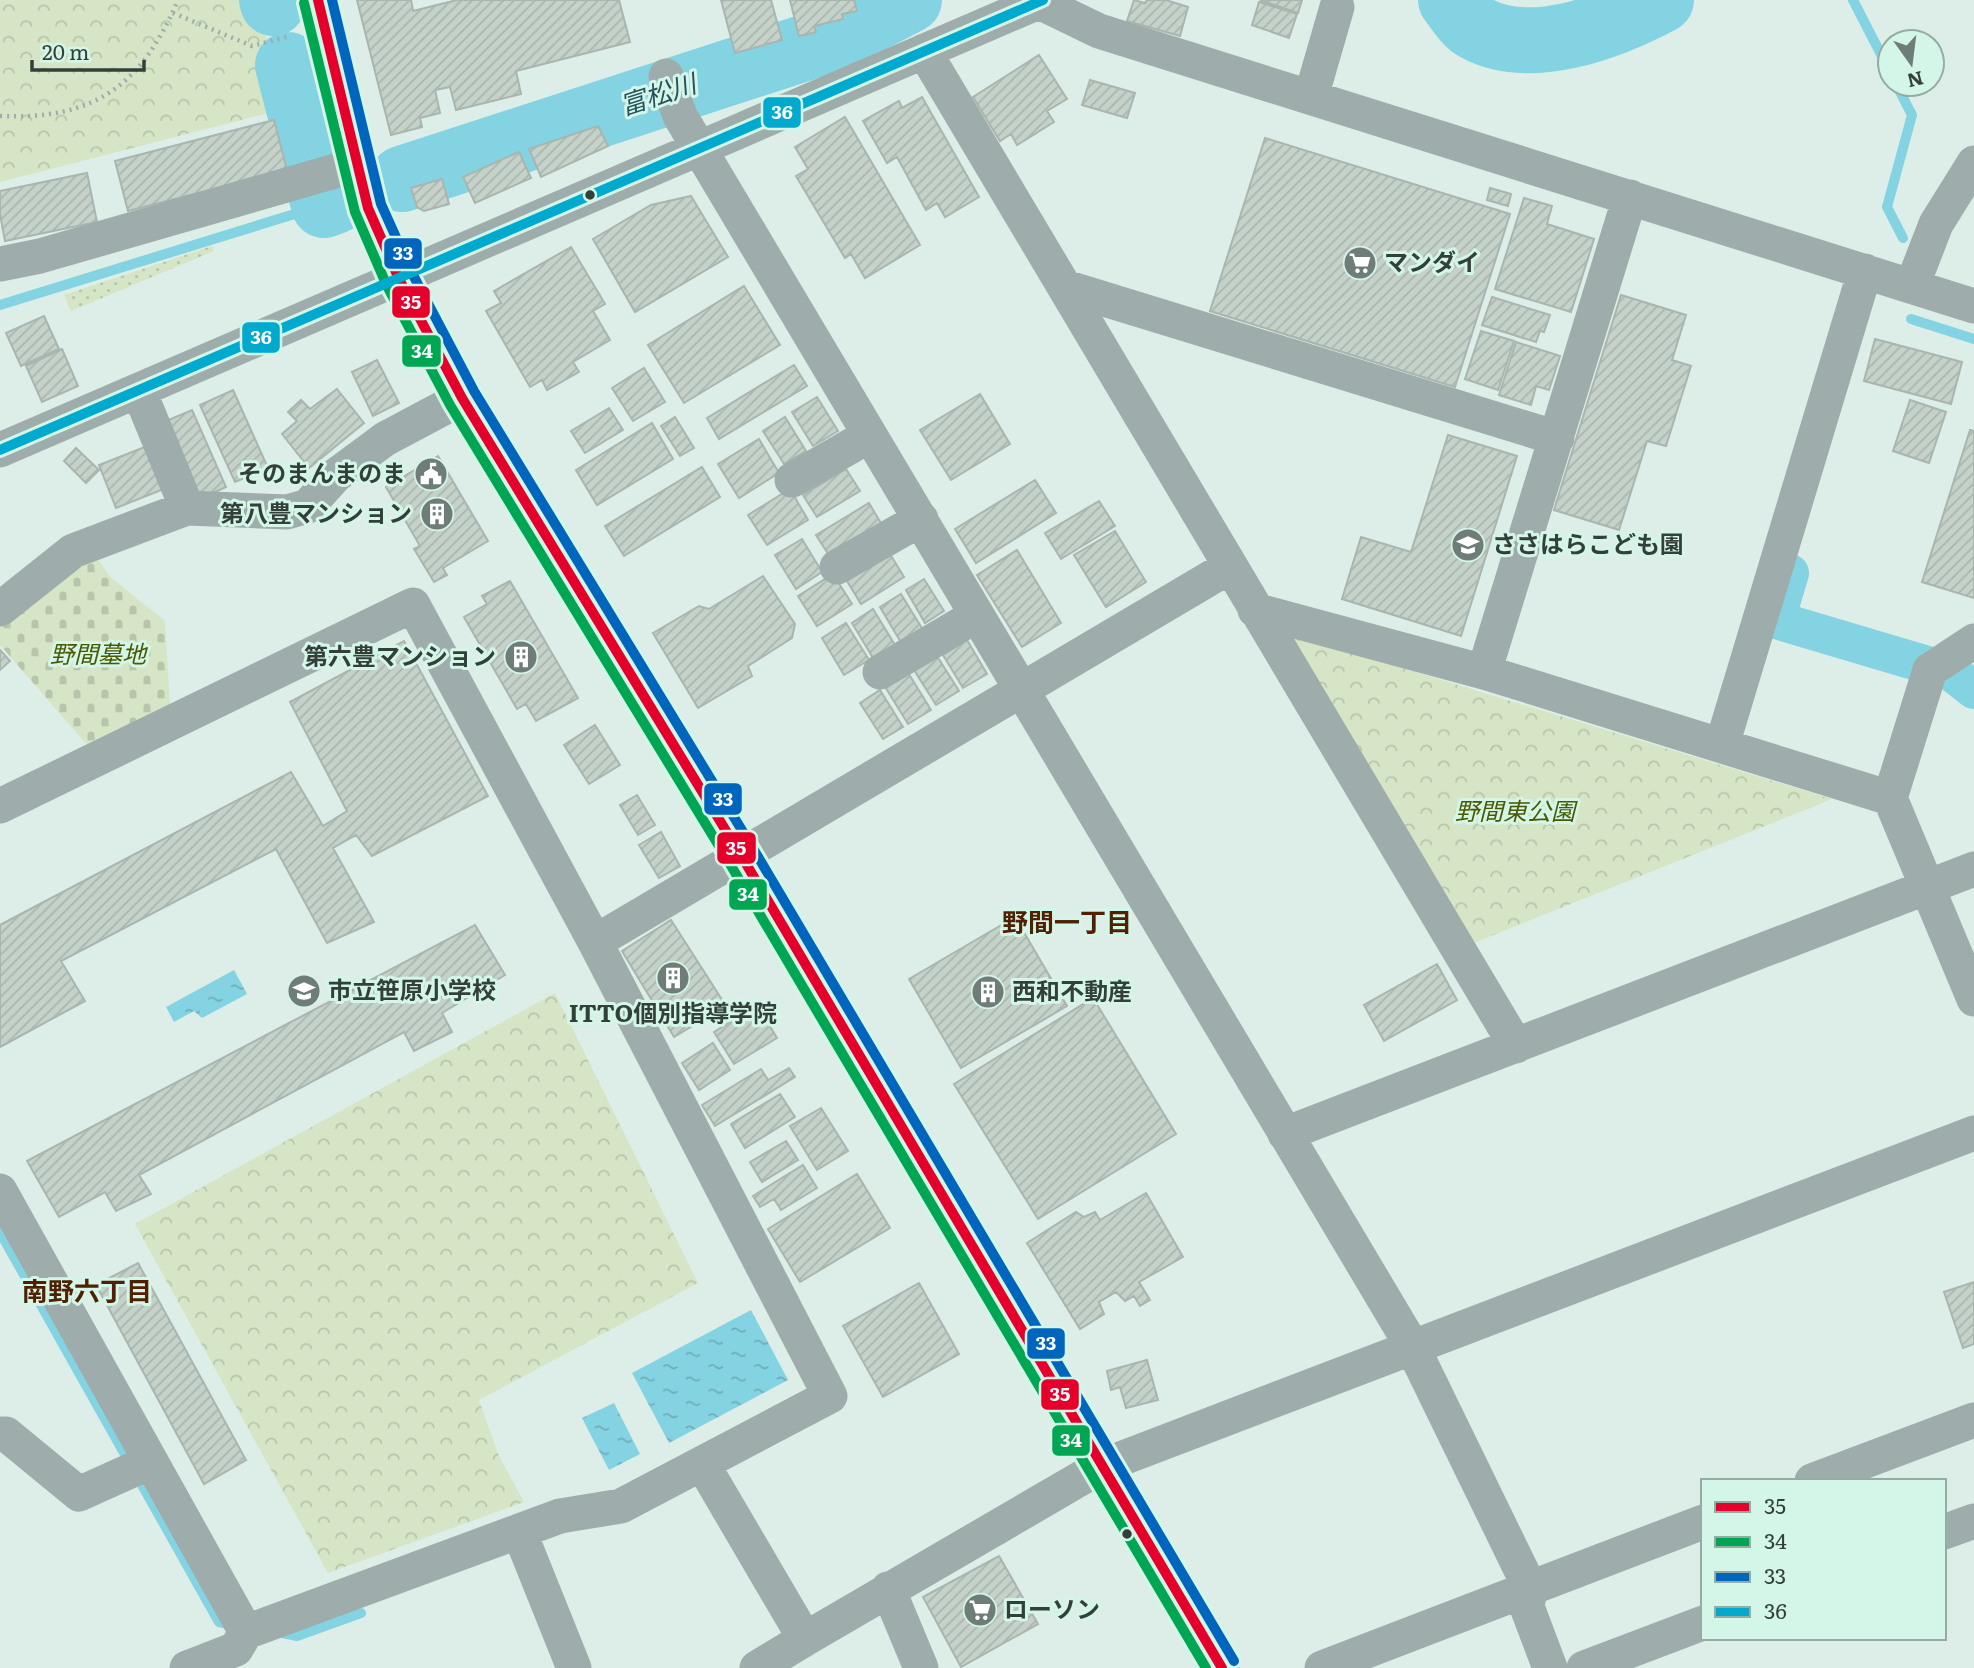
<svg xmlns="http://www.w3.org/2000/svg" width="1974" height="1668" font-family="Literata,'Noto Sans JP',serif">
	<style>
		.cemetery { fill: url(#cemetery-stones) }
		.park { fill: url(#park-crowns) }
		.garden { fill: url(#garden-dots) }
		.water { fill: url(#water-ripples) }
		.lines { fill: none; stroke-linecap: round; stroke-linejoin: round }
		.stream { stroke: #84d3e2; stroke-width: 10 }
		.canal { stroke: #84d3e2; stroke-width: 38 }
		.river { stroke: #84d3e2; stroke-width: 66 }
		.building { fill: url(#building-hatch); stroke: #a9b5ae; stroke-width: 2 }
		.path { stroke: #9faca9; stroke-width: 4.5; stroke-dasharray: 2 5; stroke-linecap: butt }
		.minor { stroke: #9eadac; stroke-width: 35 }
		.bus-1-casing { stroke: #d4f6e8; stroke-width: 16 }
		.bus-2-casing { stroke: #d4f6e8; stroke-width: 16 }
		.bus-3-casing { stroke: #d4f6e8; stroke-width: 16 }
		.bus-4-casing { stroke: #d4f6e8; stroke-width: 16 }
		.bus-1 { stroke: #e4002b; stroke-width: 10 }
		.bus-2 { stroke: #00a651; stroke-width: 10 }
		.bus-3 { stroke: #0065bd; stroke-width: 10 }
		.bus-4 { stroke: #00a9ce; stroke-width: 10 }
		.bus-dot { fill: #33403a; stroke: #d4f6e8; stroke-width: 2.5 }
		.labels { text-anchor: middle; stroke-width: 6; stroke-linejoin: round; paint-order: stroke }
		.poi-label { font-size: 24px; font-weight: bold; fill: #33403a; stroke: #d4f6e8; text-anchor: start }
		.park-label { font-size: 24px; font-style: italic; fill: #4a5900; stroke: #d4f6e8 }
		.water-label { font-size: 26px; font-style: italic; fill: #25525d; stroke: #d4f6e8 }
		.neighbourhood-label { font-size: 26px; font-weight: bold; fill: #4f2102; stroke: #d4f6e8 }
		.line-badge { stroke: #d4f6e8; stroke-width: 2.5 }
		.badge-label { font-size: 19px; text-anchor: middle; font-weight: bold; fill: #fff }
	</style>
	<defs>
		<pattern id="cemetery-stones" width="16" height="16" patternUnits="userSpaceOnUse" patternTransform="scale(1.75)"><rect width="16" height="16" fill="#d5e5c5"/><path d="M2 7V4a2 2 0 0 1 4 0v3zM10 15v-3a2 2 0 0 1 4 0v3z" fill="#b7c6aa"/></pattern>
		<pattern id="park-crowns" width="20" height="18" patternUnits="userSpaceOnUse" patternTransform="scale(1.75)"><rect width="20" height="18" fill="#d5e5c5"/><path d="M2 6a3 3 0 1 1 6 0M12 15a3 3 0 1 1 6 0" fill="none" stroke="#b7c6aa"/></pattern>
		<pattern id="garden-dots" width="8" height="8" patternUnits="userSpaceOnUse" patternTransform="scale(1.75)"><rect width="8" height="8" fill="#d5e5c5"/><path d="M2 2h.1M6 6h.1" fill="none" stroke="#b7c6aa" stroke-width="1.8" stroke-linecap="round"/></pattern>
		<pattern id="water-ripples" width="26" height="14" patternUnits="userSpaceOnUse" patternTransform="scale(1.75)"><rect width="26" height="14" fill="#84d3e2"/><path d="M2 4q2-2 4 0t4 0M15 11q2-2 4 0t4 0" fill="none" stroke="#6dadb8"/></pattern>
		<pattern id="building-hatch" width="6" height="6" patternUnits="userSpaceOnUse" patternTransform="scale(1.75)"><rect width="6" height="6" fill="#c5d2ca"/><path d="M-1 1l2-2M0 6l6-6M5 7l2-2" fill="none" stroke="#aab5ae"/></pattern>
	</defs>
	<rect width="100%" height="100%" fill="#dceee7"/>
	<!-- cemetery -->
	<path class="cemetery" d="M90,547L109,576L165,621L170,705L88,746L0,645V617Z"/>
	<!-- park -->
	<path class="park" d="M0,0H257L281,96L273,112L0,182Z
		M1288,633L1832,799L1471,944Z
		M555,993L698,1283L479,1400L499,1456L524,1502L328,1573L135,1224Z"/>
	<!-- garden -->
	<path class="garden" d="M212,246L214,251L71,311L64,295Z"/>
	<!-- water -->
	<path class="water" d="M234,970L247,994L202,1018L194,1011L174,1022L166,1007Z
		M751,1310L788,1380L669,1443L632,1373Z
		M614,1403L640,1454L609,1470L582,1418Z"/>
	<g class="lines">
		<!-- stream -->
		<path class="stream" d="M1853,0L1890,72
			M1896,84L1912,115L1887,207L1903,238
			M0,305L324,205
			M1911,319L1974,339
			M0,1232L219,1622L233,1625
			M277,1632L297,1636L361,1613"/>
		<!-- canal -->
		<path class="canal" d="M1790,573L1776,620L1951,672L1974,690"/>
		<!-- river -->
		<path class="river" d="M272,0L273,3
			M1451,0C1458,9 1466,23 1476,28C1530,58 1610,27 1661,0
			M288,65L324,205L335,201
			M402,179L838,37L909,0"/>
	</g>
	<!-- building -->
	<path class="building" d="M357,0H411L413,11L457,0H619L630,42L516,71L521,94L456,110L450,87L435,90L440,113L420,118L422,127L391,135Z
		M721,0H771L782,40L735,53Z
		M790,0H854L857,11L842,14L843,19L814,26L816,32L799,36Z
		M1134,0L1145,3L1147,0H1166L1188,7L1180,36L1127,21Z
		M1260,0H1302L1298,13Z
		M1259,2L1297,14L1289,38L1252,25Z
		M1039,55L1067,99L1047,111L1054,122L1017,145L1011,134L1000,141L973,97Z
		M1090,80L1135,93L1127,118L1082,105Z
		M922,97L979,197L945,217L937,203L926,210L897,157L887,163L863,121L899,101L902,108Z
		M845,117L920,245L865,278L851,254L845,258L796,176L808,169L795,147Z
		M274,120L287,170L128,211L115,161Z
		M598,126L608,146L541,177L529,149Z
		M1265,138L1510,214L1455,387L1210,311Z
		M519,152L531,178L475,203L463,177Z
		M87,173L97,222L5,241L0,214V191Z
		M442,179L449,204L424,211L417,207L411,188Z
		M1490,188L1511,194L1508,206L1487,200Z
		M691,196L728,257L635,312L593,239L651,205Z
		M1524,198L1552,206L1547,224L1594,239L1571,312L1495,289Z
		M571,247L605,304L593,311L610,340L573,362L579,372L547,390L542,380L530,387L486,311L501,303L494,291Z
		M744,286L780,345L684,403L648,345Z
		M1621,295L1686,315L1672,360L1691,366L1666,446L1647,441L1619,530L1554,510Z
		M1492,297L1550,315L1544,332L1540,331L1536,342L1482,325Z
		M44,316L59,349L21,366L6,333Z
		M1481,331L1514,341L1498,390L1465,379Z
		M1875,339L1962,362L1951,404L1864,381Z
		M1516,342L1560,356L1549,390L1536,386L1531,405L1499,395Z
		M62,349L78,386L42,402L26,366Z
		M377,360L399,403L373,416L352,372Z
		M794,365L807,386L719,439L707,418Z
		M644,368L665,402L633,421L612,388Z
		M337,389L364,423L309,468L282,434L297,421L288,412L301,400L310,409Z
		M233,390L268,468L235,482L200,405Z
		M980,394L1010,444L951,480L920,430Z
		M817,397L838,431L813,446L792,412Z
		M1910,400L1946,412L1929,463L1893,451Z
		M609,408L623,430L585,453L571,431Z
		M192,410L226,487L193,502L159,424Z
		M675,417L694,448L680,456L661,426Z
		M785,417L806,451L784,464L763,431Z
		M652,423L673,459L597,505L576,470Z
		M1970,430L1974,431V598L1922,582Z
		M1448,435L1517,456L1461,636L1342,599L1361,537L1411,552Z
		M759,439L779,473L739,498L718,464Z
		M147,446L164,489L116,508L99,465Z
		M76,448L99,470L86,483L64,461Z
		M438,456L488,541L443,568L447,575L434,582L414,549L420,546L386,487Z
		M702,467L720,497L624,556L605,526Z
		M846,469L860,491L817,517L803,495Z
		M1035,480L1056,513L976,563L955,529Z
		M790,489L808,520L767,545L748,515Z
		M1099,501L1115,526L1061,559L1045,533Z
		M869,503L882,525L830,557L816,535Z
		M1115,531L1146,582L1106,607L1074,555Z
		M802,539L822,572L796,589L775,555Z
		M1017,550L1061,623L1022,647L977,575Z
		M890,554L904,577L861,604L847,581Z
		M833,574L852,604L817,626L798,596Z
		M763,576L795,624L792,638L748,666L752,676L698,708L653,633L699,606L709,609Z
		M924,579L944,611L925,623L906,590Z
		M510,581L578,698L536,721L526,704L517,709L464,617L487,604L482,596Z
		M901,594L923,630L902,644L880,607Z
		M873,609L895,645L873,658L852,623Z
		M846,623L869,660L844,675L822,638Z
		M967,640L987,674L963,688L943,655Z
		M404,641L488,796L372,856L356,835L333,848L374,922L327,943L276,849L61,961L85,1001L0,1047V925L291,772L323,826L347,811L290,702Z
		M0,650L10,661L0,670Z
		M937,656L959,691L936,705L914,670Z
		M907,671L931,710L908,724L884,685Z
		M880,690L903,727L883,739L860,703Z
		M595,725L620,765L589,784L564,745Z
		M637,795L655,825L638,835L620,805Z
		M661,832L680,866L659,878L639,845Z
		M1015,917L1067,1006L961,1068L909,979Z
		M671,920L726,1006L674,1037L622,951Z
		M475,925L505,975L442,1013L452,1032L414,1051L404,1032L139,1175L151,1194L116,1211L105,1192L59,1217L27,1161Z
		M1437,964L1457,1000L1384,1041L1364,1005Z
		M1093,998L1176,1134L1038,1219L954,1084Z
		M757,1005L777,1038L734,1064L714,1032Z
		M713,1043L730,1070L699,1090L682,1063Z
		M789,1068L795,1077L715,1126L702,1105L761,1069L768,1080Z
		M780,1094L795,1117L745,1148L731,1124Z
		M821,1108L848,1151L817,1170L790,1126Z
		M786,1141L798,1160L762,1182L750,1162Z
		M803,1165L817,1188L781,1210L774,1199L760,1207L753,1196Z
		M857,1174L890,1228L800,1282L768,1229Z
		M1146,1193L1183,1257L1139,1282L1150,1300L1140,1306L1134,1296L1125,1301L1116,1292L1099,1302L1104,1314L1080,1329L1027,1243L1076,1212L1084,1217L1095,1212L1100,1220Z
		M138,1263L246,1460L204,1484L96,1285Z
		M1974,1282V1344L1963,1348L1944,1292Z
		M919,1283L959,1354L883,1397L843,1326Z
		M1147,1360L1158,1400L1126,1408L1120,1387L1111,1390L1107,1371Z
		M999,1556L1038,1624L961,1667L923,1597Z"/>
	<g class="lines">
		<!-- path -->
		<path class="path" d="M173,13L252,46L290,36
			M0,116C95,120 141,86 178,0"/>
		<!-- minor -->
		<path class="minor" d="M318,0L368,208L399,279L462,398L742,857L1222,1668
			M1035,0L1099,31L1974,306
			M924,51L1516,1046
			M666,76L680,116L1412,1346L1530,1588L1527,1607L1550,1668
			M1311,97L1337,7
			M0,264L40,256L356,165
			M1912,286L1936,224L1974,163
			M1065,287L1557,438
			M139,391L187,508
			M0,450L1043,0
			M792,480L870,435
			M837,567L921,519
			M0,609L73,551L187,508L287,512L308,506L335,476L385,439L462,398
			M1255,610L1484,672L1890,798L1974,999
			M880,672L977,615
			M1484,672L1630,197
			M1722,745L1865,271
			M1890,798L1930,670L1974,641
			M0,806L413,605L595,942L830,1396L621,1506L560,1516L246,1632L236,1649L187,1668
			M595,942L1229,567
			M1285,1134L1974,869
			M0,1191L246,1632
			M0,1434H6L79,1494L150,1462
			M703,1465L805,1639L1102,1466L1974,1133
			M1812,1481L1974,1420
			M519,1531L574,1668
			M1944,1532L1974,1521
			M888,1589L921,1668
			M757,1668L805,1639
			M1322,1668L1703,1522
			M1584,1668L1703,1623"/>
		<defs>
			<path id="bus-1" d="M318,0L368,208L399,279L462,398L742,857L1222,1668"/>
			<path id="bus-2" d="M304,3L355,212L387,286L450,405L730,864L1206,1668"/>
			<path id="bus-3" d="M332,0L381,204L412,273L474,391L754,850L1234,1661"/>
			<path id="bus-4" d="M0,450L1043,0"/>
		</defs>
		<!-- bus-1 casing -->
		<use href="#bus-1" class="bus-1-casing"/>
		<!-- bus-2 casing -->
		<use href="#bus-2" class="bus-2-casing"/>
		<!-- bus-3 casing -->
		<use href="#bus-3" class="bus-3-casing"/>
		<!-- bus-4 casing -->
		<use href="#bus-4" class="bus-4-casing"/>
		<!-- bus-1 -->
		<use href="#bus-1" class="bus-1"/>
		<!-- bus-2 -->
		<use href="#bus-2" class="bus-2"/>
		<!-- bus-3 -->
		<use href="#bus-3" class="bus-3"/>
		<!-- bus-4 -->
		<use href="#bus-4" class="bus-4"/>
	</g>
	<!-- icons -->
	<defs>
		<symbol id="supermarket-disc" viewBox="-11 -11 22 22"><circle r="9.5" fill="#6e7d77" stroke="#d4f6e8"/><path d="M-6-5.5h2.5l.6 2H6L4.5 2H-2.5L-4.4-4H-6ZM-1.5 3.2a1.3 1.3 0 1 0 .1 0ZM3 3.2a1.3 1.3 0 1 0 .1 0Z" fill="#fff"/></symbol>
		<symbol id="civic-disc" viewBox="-11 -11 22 22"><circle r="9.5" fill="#6e7d77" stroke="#d4f6e8"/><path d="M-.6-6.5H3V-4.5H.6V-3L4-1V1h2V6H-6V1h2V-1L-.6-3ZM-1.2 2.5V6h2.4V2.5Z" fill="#fff"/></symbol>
		<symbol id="building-disc" viewBox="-11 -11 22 22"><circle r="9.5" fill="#6e7d77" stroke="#d4f6e8"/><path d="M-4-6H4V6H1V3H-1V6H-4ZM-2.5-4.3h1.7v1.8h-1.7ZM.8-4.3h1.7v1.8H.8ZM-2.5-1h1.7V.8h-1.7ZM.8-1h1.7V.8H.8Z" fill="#fff"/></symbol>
		<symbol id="school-disc" viewBox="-11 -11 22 22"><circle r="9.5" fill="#6e7d77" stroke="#d4f6e8"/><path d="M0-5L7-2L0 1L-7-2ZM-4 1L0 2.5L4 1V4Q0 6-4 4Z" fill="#fff"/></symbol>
	</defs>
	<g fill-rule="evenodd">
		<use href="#supermarket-disc" x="1341" y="244" width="38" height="38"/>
		<use href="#civic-disc" x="412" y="455" width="38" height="38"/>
		<use href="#building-disc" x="418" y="495" width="38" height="38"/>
		<use href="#school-disc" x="1449" y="526" width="38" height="38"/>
		<use href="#building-disc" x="502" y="638" width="38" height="38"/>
		<use href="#building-disc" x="654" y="959" width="38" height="38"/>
		<use href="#school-disc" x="285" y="972" width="38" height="38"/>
		<use href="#building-disc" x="969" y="973" width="38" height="38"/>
		<use href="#supermarket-disc" x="961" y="1591" width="38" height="38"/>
	</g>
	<!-- markers -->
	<g class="bus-dot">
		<circle cx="590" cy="195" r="6"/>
		<circle cx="1127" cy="1534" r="6"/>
	</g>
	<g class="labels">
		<!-- poi labels -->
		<g class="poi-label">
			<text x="1384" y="271">マンダイ</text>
			<text x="406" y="482" text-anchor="end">そのまんまのま</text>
			<text x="412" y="522" text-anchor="end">第八豊マンション</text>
			<text x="1492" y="553">ささはらこども園</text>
			<text x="496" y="665" text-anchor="end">第六豊マンション</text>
			<text x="328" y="999">市立笹原小学校</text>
			<text x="1012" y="1000">西和不動産</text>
			<text x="673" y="1022" text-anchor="middle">ITTO個別指導学院</text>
			<text x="1004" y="1618">ローソン</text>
		</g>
		<!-- park labels -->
		<g class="park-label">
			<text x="98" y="663">野間墓地</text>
			<text x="1515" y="820">野間東公園</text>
		</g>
		<!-- water labels -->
		<g class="water-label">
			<text transform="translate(658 95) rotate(-18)" y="9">富松川</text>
		</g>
		<!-- neighbourhood labels -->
		<g class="neighbourhood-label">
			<text x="1067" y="932">野間一丁目</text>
			<text x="87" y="1301">南野六丁目</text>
		</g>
	</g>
	<g class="line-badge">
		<rect x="762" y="96" width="40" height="33" rx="7" fill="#00a9ce"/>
		<rect x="383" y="237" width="40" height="33" rx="7" fill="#0065bd"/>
		<rect x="391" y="285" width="40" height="34" rx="7" fill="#e4002b"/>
		<rect x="241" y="321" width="40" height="33" rx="7" fill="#00a9ce"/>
		<rect x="401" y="334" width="41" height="34" rx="7" fill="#00a651"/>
		<rect x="703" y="782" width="40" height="34" rx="7" fill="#0065bd"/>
		<rect x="716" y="831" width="41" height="34" rx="7" fill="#e4002b"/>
		<rect x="728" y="878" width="40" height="33" rx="7" fill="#00a651"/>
		<rect x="1026" y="1327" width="40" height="33" rx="7" fill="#0065bd"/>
		<rect x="1040" y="1378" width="40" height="33" rx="7" fill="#e4002b"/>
		<rect x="1051" y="1424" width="40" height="33" rx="7" fill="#00a651"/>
	</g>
	<g class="badge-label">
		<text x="782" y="119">36</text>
		<text x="403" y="260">33</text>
		<text x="411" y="309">35</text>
		<text x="261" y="344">36</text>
		<text x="422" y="358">34</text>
		<text x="723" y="806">33</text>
		<text x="736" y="855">35</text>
		<text x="748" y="901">34</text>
		<text x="1046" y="1350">33</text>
		<text x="1060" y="1401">35</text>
		<text x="1071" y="1447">34</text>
	</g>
	<!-- legend -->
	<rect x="1701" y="1479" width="245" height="161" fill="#d4f6e8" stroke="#94ada2" stroke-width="2"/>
	<rect x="1715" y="1502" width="35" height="10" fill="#e4002b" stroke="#94ada2" stroke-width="2"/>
	<text x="1764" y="1514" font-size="21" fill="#33403a">35</text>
	<rect x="1715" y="1537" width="35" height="10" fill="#00a651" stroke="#94ada2" stroke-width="2"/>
	<text x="1764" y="1549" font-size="21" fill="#33403a">34</text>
	<rect x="1715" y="1572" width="35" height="10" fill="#0065bd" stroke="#94ada2" stroke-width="2"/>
	<text x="1764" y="1584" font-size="21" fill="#33403a">33</text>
	<rect x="1715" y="1607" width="35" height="10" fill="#00a9ce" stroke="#94ada2" stroke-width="2"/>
	<text x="1764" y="1619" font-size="21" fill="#33403a">36</text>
	<!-- north arrow -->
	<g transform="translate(1911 63) rotate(166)"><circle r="33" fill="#d4f6e8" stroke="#94ada2" stroke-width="2"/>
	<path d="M0-5L12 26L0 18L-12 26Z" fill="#6e7d77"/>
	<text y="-10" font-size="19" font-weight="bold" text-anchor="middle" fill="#33403a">N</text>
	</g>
	<!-- scale -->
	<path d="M32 60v10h112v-10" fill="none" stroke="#33403a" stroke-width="3.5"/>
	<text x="42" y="60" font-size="21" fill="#33403a" stroke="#d4f6e8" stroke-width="5" paint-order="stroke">20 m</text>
</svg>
